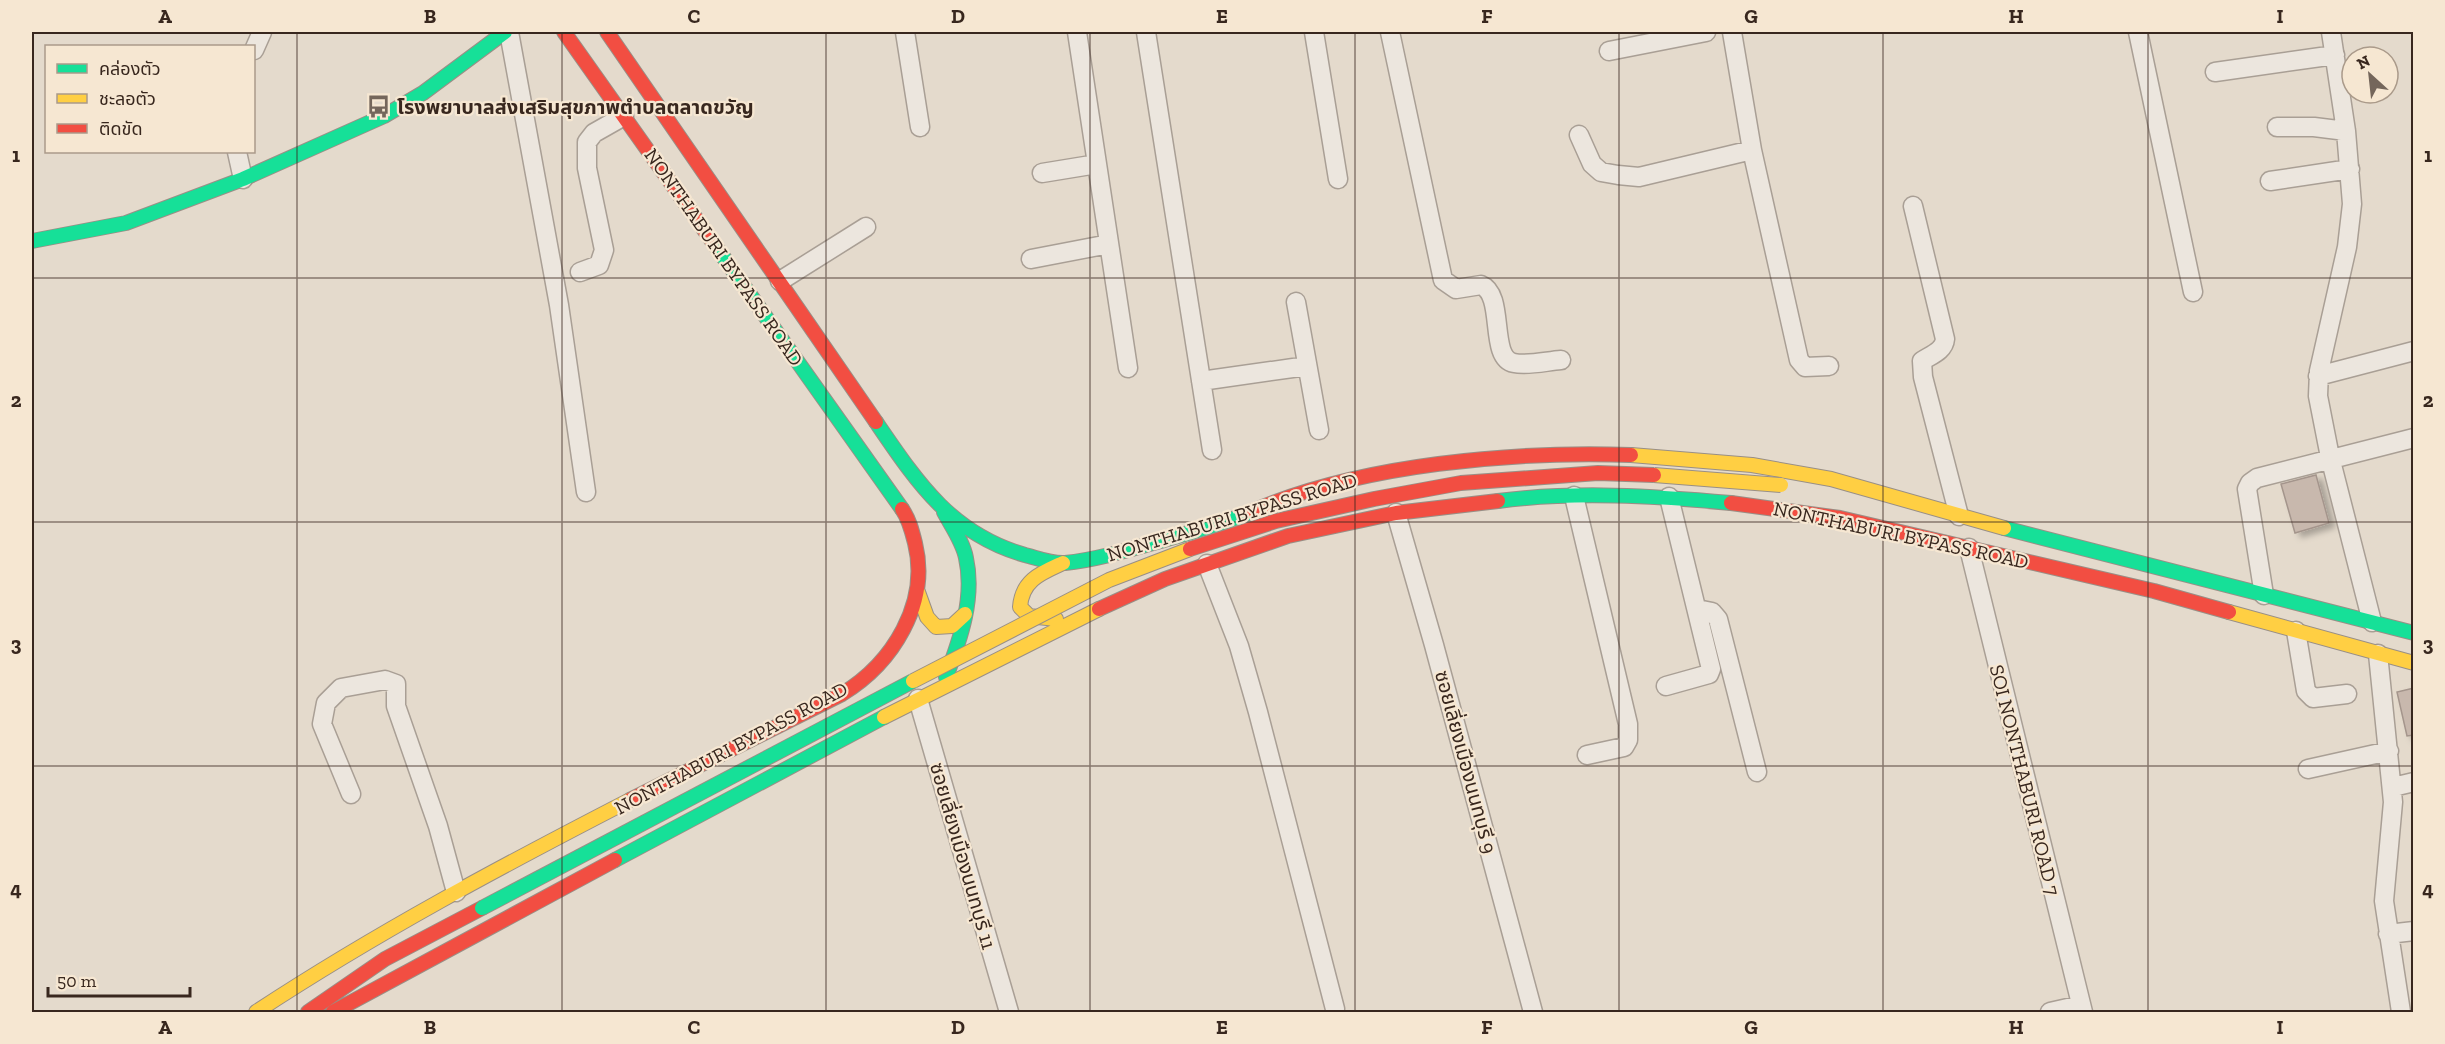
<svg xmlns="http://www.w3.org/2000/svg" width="2445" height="1044" font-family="'Zilla Slab','Noto Sans Thai',serif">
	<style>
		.building { fill: #c8b8ad; stroke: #a4958c; stroke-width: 1.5; filter: url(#shadow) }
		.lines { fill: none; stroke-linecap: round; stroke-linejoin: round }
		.street-casing { stroke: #a99f95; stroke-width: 21 }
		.fast-casing { stroke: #998f86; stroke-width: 16 }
		.slow-casing { stroke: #998f86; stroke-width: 16 }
		.jam-casing { stroke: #998f86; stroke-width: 16 }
		.street { stroke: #ece6de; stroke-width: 18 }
		.fast { stroke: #16e098; stroke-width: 14 }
		.slow { stroke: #ffcf43; stroke-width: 14 }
		.jam { stroke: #f24e42; stroke-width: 14 }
		.fast-bridge-casing { stroke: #998f86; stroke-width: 16; stroke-linecap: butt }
		.slow-bridge-casing { stroke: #998f86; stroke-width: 16; stroke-linecap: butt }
		.jam-bridge-casing { stroke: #998f86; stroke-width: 16; stroke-linecap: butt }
		.fast-bridge { stroke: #16e098; stroke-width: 14 }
		.slow-bridge { stroke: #ffcf43; stroke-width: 14 }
		.jam-bridge { stroke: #f24e42; stroke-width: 14 }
		.grid { fill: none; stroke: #38271e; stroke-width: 1.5; stroke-opacity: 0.55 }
		.labels { text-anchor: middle; stroke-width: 4.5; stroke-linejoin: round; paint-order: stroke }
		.poi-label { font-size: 20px; font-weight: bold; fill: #38271e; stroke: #f6e7d2; text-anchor: start }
		.street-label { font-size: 20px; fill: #38271e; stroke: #f6e7d2 }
		.neatline { fill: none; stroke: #38271e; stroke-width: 2 }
		.grid-label { font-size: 20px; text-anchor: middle; font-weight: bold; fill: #38271e }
	</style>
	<defs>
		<filter id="shadow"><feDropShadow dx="6" dy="4" stdDeviation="3" flood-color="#0004"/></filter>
	</defs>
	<rect width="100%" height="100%" fill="#e4dacc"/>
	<!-- building -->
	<path class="building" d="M2316,475L2329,523L2295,533L2281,484Z
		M2414,688V735L2407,736L2397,692Z"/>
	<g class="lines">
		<defs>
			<path id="street" d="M509,32L559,305L586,492
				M905,32L920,127
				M1077,32L1128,368
				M1146,32L1212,450
				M1314,32L1338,179
				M1390,32L1443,280L1456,289L1481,285C1506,295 1488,358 1514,363C1528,366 1547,361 1561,360
				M1732,32L1752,150L1799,360L1805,367L1829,366
				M2138,32L2193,292
				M2331,32L2346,131L2352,204L2347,247L2319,371L2318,396L2330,457L2372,622
				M254,50L262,32
				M1609,51L1706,32
				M2215,72L2335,55
				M2277,127H2314L2346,131
				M1579,135L1592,164L1601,172L1618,175L1639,177L1752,150
				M237,152L243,179
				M1042,173L1097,164
				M2270,181L2350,169
				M1913,206L1945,339C1944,351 1931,355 1922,361L1923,377L1959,516
				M1031,259L1109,244
				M580,272L599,265L604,250L587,168V142L594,133L624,116
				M780,281L866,227
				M1296,302L1319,430
				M2318,376L2414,351
				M1201,381L1307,366
				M1574,496L1628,724V740L1624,747L1587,755
				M1396,513L1434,645L1533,1012
				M1969,548L2083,1012
				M1207,564L1239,646L1258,712L1335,1009
				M2264,595L2247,489L2250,483L2257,478L2414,438
				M1697,609L1712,612L1718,619L1757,772
				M2296,631L2306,691L2313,698L2347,694
				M2378,654L2393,802L2384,901L2401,1012
				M1666,686L1709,674L1711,669L1669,497
				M918,699L1009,1012
				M2308,769L2389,751
				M2393,787L2414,782
				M351,794L322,724L326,703L341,688L385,680L396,684V706L438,826L456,892
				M2388,934L2414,931
				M2050,1012L2081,1005"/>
			<path id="fast" d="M32,241L126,223L243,179L384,116L423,93L505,32
				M712,241L902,509
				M876,422C917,482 951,534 1025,555C1037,558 1052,564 1065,563C1094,560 1125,551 1153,543C1187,533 1221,525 1253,511
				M1498,501C1575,491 1655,496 1731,503
				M944,512C952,527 963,542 966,558C975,598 960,640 946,677
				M2004,528L2414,633
				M615,860L884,717"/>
			<path id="slow" d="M1631,455L1752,465L1831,479L2004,528
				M918,592L927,617L936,627L952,626L965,614
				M2229,612L2414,663
				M1056,619L1029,616L1020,607C1022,580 1041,573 1063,563
				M884,717L1099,609
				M256,1012C376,933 502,866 630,800"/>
			<path id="jam" d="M564,32L712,241
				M607,32L876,422
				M1731,503L1840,518L2154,591L2229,612
				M1253,511C1361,464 1514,451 1631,455
				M1099,609L1165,579L1288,536L1396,513L1498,501
				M630,800L842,694C893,663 930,603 915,543C912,531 909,519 902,509
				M308,1012L385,959L482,908
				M333,1012L615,860"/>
		</defs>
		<!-- street casing -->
		<use href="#street" class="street-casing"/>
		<!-- fast casing -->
		<use href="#fast" class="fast-casing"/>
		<!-- slow casing -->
		<use href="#slow" class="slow-casing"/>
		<!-- jam casing -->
		<use href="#jam" class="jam-casing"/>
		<!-- street -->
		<use href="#street" class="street"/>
		<!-- fast -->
		<use href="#fast" class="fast"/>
		<!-- slow -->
		<use href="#slow" class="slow"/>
		<!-- jam -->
		<use href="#jam" class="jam"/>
		<defs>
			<path id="fast-bridge" d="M482,908L913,681"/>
			<path id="slow-bridge" d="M1654,475L1781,485
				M913,681L1109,580L1190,549"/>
			<path id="jam-bridge" d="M1190,549L1276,521L1374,499L1461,483L1598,473L1654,475"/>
		</defs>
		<!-- fast-bridge casing -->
		<use href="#fast-bridge" class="fast-bridge-casing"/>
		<!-- slow-bridge casing -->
		<use href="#slow-bridge" class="slow-bridge-casing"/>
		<!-- jam-bridge casing -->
		<use href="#jam-bridge" class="jam-bridge-casing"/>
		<!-- fast-bridge -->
		<use href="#fast-bridge" class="fast-bridge"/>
		<!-- slow-bridge -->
		<use href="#slow-bridge" class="slow-bridge"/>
		<!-- jam-bridge -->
		<use href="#jam-bridge" class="jam-bridge"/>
	</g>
	<!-- grid -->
	<path class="grid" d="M297,32V1012M562,32V1012M826,32V1012M1090,32V1012M1355,32V1012M1619,32V1012M1883,32V1012M2148,32V1012M32,278H2414M32,522H2414M32,766H2414"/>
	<!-- icons -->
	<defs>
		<symbol id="bus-bare" viewBox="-9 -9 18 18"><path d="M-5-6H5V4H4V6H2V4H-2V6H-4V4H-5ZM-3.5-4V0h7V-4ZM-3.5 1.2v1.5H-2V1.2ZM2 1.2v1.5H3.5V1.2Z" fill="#74665b" stroke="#f6e7d2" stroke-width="2.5" paint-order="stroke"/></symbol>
	</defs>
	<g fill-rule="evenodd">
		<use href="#bus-bare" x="362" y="90" width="33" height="33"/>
	</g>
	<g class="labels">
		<!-- poi labels -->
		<g class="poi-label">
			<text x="397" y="114">โรงพยาบาลส่งเสริมสุขภาพตำบลตลาดขวัญ</text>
		</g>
		<!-- street labels -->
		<g class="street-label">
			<text transform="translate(724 257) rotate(55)" y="7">NONTHABURI BYPASS ROAD</text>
			<text transform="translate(1232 517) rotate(-17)" y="7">NONTHABURI BYPASS ROAD</text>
			<text transform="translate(1901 535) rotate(12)" y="7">NONTHABURI BYPASS ROAD</text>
			<text transform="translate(731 748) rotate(-28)" y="7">NONTHABURI BYPASS ROAD</text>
			<text transform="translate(1466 762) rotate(75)" y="7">ซอยเลี่ยงเมืองนนทบุรี 9</text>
			<text transform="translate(2025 780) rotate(76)" y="7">SOI NONTHABURI ROAD 7</text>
			<text transform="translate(963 856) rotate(74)" y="7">ซอยเลี่ยงเมืองนนทบุรี 11</text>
		</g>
	</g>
	<!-- border -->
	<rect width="2445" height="1044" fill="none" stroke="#f6e7d2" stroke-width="66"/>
	<!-- legend -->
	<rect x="45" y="45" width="210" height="108" fill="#f6e7d2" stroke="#aa9a8a" stroke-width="1.5"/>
	<rect x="57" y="64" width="30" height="9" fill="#16e098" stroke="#aa9a8a" stroke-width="1.5"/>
	<text x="99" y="75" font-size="18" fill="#38271e">คล่องตัว</text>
	<rect x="57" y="94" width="30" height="9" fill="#ffcf43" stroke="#aa9a8a" stroke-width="1.5"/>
	<text x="99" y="105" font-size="18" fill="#38271e">ชะลอตัว</text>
	<rect x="57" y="124" width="30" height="9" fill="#f24e42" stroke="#aa9a8a" stroke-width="1.5"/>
	<text x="99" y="135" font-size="18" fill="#38271e">ติดขัด</text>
	<!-- north arrow -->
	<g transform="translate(2370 75) rotate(333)"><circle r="28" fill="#f6e7d2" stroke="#aa9a8a" stroke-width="1.5"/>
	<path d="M0-4.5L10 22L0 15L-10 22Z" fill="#74665b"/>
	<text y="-9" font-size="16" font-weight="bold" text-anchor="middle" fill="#38271e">N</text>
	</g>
	<!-- scale -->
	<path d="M48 987v9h142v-9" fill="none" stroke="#38271e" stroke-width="3"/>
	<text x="57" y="987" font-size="18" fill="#38271e" stroke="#f6e7d2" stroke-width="4.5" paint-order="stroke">50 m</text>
	<rect x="33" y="33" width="2379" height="978" class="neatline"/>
	<g class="grid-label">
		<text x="165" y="23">A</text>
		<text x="430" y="23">B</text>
		<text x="694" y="23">C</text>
		<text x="958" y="23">D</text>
		<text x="1222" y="23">E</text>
		<text x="1487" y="23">F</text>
		<text x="1751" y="23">G</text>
		<text x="2016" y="23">H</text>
		<text x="2280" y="23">I</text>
		<text x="16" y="162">1</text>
		<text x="2428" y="162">1</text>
		<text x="16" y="407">2</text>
		<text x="2428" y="407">2</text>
		<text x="16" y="651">3</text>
		<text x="2428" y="651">3</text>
		<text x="16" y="896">4</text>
		<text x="2428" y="896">4</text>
		<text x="165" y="1034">A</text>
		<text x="430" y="1034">B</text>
		<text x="694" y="1034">C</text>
		<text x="958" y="1034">D</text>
		<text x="1222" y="1034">E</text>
		<text x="1487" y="1034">F</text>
		<text x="1751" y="1034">G</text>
		<text x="2016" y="1034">H</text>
		<text x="2280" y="1034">I</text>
	</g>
</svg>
